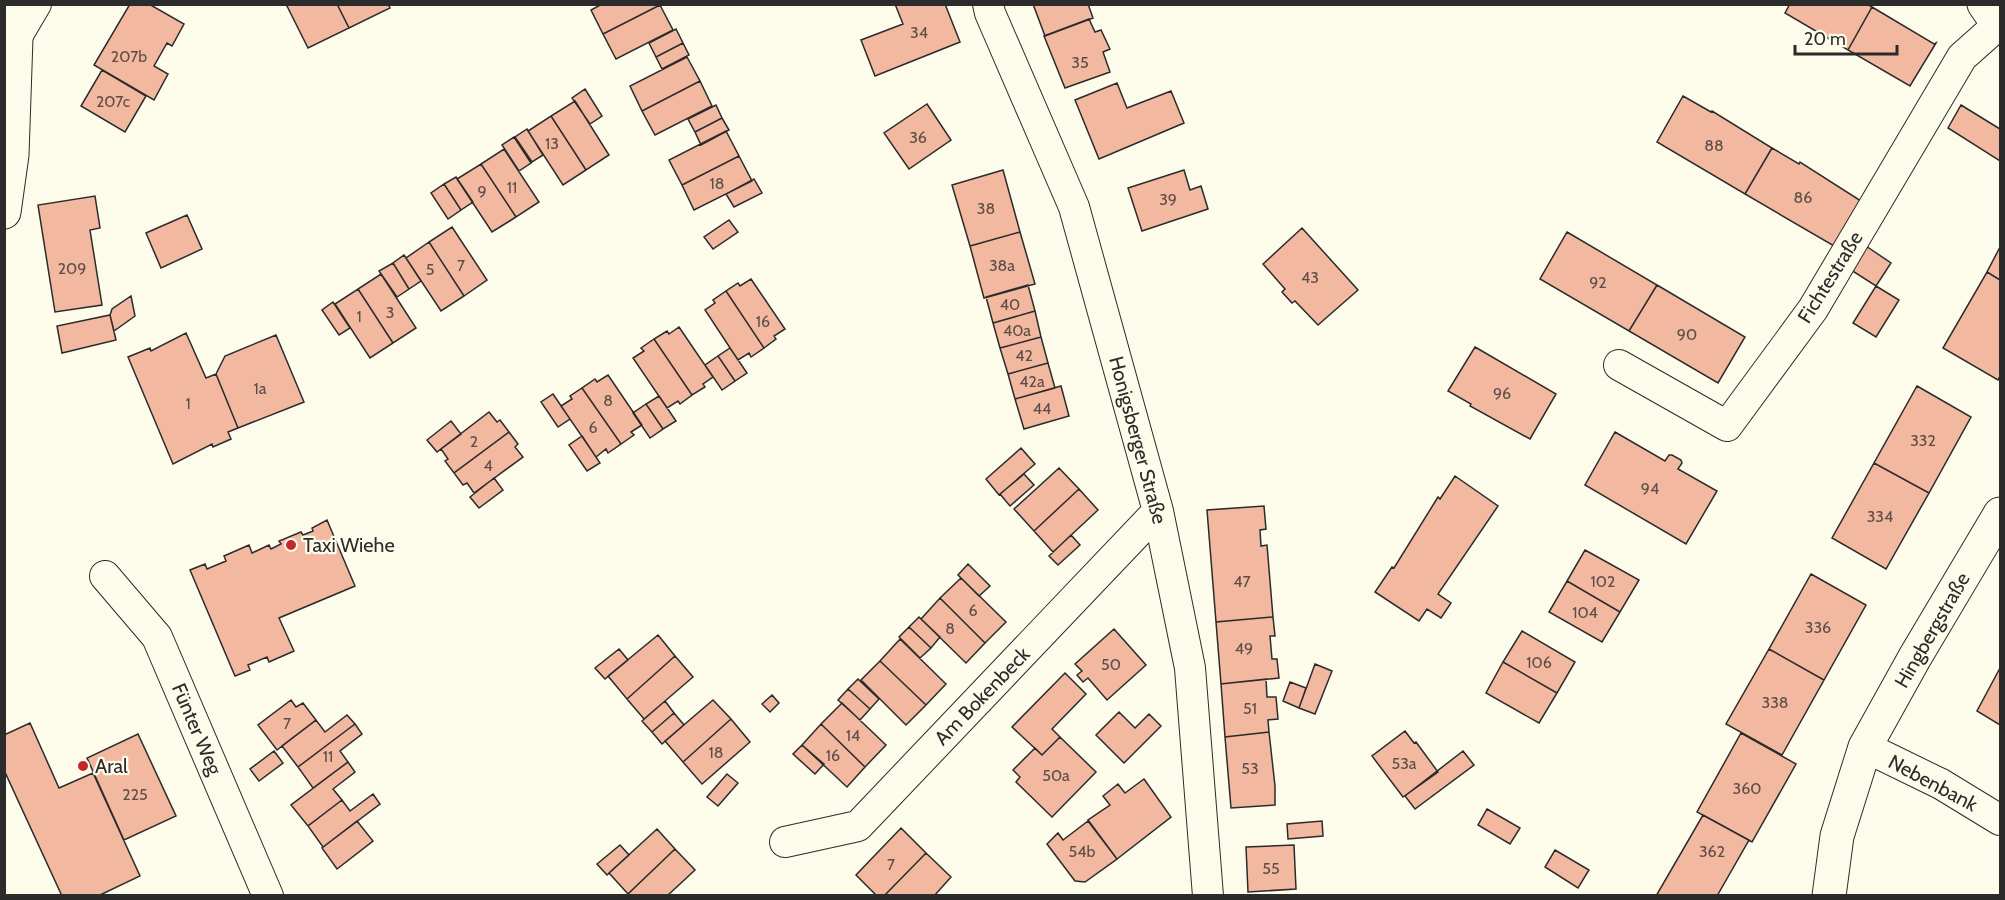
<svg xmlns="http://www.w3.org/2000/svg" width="2005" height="900" font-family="Cabin,sans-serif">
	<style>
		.building { fill: #f2b8a0; stroke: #2b2b2b; stroke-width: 1.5 }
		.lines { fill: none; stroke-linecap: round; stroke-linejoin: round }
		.street-casing { stroke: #2b2b2b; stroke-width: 32 }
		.secondary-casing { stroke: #2b2b2b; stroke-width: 35 }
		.primary-casing { stroke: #2b2b2b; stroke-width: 35 }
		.street { stroke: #fdfbea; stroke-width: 30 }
		.secondary { stroke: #fdfbea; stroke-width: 33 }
		.primary { stroke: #fdfbea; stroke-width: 33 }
		.poi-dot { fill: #c62828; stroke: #fdfbea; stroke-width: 2 }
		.labels { text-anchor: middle; stroke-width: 4.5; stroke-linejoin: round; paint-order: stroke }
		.number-label { font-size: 16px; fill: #5d4e48 }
		.street-label { font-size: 20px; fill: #2b2b2b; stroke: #fdfbea }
		.poi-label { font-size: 20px; fill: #2b2b2b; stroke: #fdfbea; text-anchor: start }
	</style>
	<rect width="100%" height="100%" fill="#fdfbea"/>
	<!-- building -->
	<path class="building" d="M130,4H149L184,24L172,46L167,43L154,66L168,74L154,100L94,65Z
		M286,4H337L349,28L308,48Z
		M337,4H388L390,8L349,28Z
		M602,4H660V5L603,34L591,10Z
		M895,4H945L960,42L875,76L861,40L903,24Z
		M1033,4H1088L1093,18L1045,36Z
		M1790,4H1867L1872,7L1848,50L1785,13Z
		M660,5L673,30L616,59L603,34Z
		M1872,7L1934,44L1936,43L1910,86L1848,50Z
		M1089,19L1095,32L1101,30L1110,49L1103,52L1110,72L1065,88L1044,36Z
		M676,29L683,43L656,57L649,43Z
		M683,43L689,55L662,69L656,57Z
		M687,57L700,81L642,111L630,86Z
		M102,70L146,96L125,132L81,106Z
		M700,81L712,106L655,135L642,111Z
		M1117,83L1127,108L1171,91L1184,123L1099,159L1075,100Z
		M585,89L602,116L590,124L572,98Z
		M1683,96L1711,112L1712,111L1772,148L1745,194L1657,142Z
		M575,101L609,155L586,170L551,116Z
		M927,104L951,140L909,169L884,133Z
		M716,105L722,118L695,132L688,119Z
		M1961,105L2000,129V161L1948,128Z
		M551,116L586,170L563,185L528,131Z
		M722,118L729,130L701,145L695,132Z
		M527,129L543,155L532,162L515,137Z
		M726,131L739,156L682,185L669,160Z
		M514,137L531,163L519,171L502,145Z
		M1772,148L1799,164L1800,162L1861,201L1834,246L1745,194Z
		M504,149L539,202L516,217L481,164Z
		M739,156L752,181L694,210L682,185Z
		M481,164L516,217L492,232L457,179Z
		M1003,170L1020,232L970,246L952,185Z
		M1184,170L1190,190L1201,186L1208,209L1142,231L1128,188Z
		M456,177L473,202L461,210L444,184Z
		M754,179L762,193L734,207L726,194Z
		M444,184L461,210L448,219L431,193Z
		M95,196L100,228L90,230L102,305L55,312L38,205Z
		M187,215L202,249L161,268L146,233Z
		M729,220L738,232L713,249L704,237Z
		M452,227L487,280L464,296L429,242Z
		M1302,228L1358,290L1318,325L1295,301L1292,303L1282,292L1285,289L1263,264Z
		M1020,232L1035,284L984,298L970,246Z
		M1567,232L1657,285L1629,331L1540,279Z
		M429,242L464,296L441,311L406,258Z
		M1866,246L1891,263L1876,286L1851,270Z
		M2000,247V280L1987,272Z
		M404,255L421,281L409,289L393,263Z
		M393,263L409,289L397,297L379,271Z
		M1987,272L2000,280V376L1998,380L1943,348Z
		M381,274L416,328L393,343L358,289Z
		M751,279L785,329L774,336L776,339L764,348L726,291L738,283L740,286Z
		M1028,285L1035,311L993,323L986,297Z
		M1657,285L1745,337L1718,383L1629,331Z
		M1876,286L1899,300L1876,337L1853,323Z
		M358,289L393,343L370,358L335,304Z
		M726,291L764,348L751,357L749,353L738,360L705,310L715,303L713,300Z
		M131,296L135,316L114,331L110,315L112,309Z
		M333,302L350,328L339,335L322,310Z
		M1035,311L1041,337L1000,348L993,323Z
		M110,315L116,340L62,353L57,326Z
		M679,327L713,377L703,384L705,387L692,395L654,339L667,331L669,334Z
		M186,333L206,378L216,374L238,428L228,432L231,439L213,447L212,444L173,464L128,357L150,348L151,351Z
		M276,335L304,402L238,428L216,374L225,356Z
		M1041,337L1048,363L1008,374L1000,348Z
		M654,339L692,395L680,404L678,401L667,408L633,358L644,351L641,348Z
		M1475,347L1556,394L1530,439L1470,406L1471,404L1448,391Z
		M730,348L747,373L735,381L718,356Z
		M718,356L735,381L722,390L705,365Z
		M1048,363L1055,388L1015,399L1008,374Z
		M608,375L642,425L631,432L634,435L621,444L582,388L595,379L597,382Z
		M1061,386L1069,416L1024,429L1015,399Z
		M1917,386L1971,417L1929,493L1874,463Z
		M582,388L621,444L608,453L606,449L596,457L561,406L572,399L570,396Z
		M553,394L570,419L558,427L541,402Z
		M659,396L676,421L663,429L646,404Z
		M646,404L663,429L650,438L633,413Z
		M489,412L497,422L500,420L509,432L454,473L445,461L448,459L441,449Z
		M451,421L461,434L437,452L427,440Z
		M509,432L518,444L515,447L523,457L474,493L467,483L463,485L454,473Z
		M1615,432L1665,461L1669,455H1672L1681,460L1682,463L1678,469L1717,491L1686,544L1585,485Z
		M582,436L600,463L587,471L569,445Z
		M1021,448L1035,464L999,495L986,479Z
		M1874,463L1929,493L1886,569L1832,538Z
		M1059,468L1079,489L1034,531L1014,509Z
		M1024,474L1034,485L1010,506L1000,494Z
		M1455,476L1498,506L1438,594L1451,603L1441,618L1427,609L1419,621L1375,592L1392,567L1394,568L1438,497L1440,499Z
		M494,478L503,490L479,508L470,497Z
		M1079,489L1098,510L1053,552L1034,531Z
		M1264,506L1266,529L1260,530L1261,546L1267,545L1273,617L1216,622L1207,510Z
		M327,520L355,586L279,618L294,651L269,662L267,657L248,665L250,670L235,676L190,570L205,564L207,569L226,561L224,556L249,545L252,553L269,545L271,549L281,544L279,541L301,532L303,535L313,531L312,528Z
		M1071,535L1080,545L1058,565L1049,556Z
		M1585,550L1639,580L1620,612L1567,581Z
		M968,564L990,586L979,596L958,575Z
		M1811,574L1866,605L1824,680L1769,649Z
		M961,578L1006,622L985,643L940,598Z
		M1567,581L1620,612L1602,642L1549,612Z
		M940,598L985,643L966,663L921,619Z
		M919,617L940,637L931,648L909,627Z
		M1273,617L1275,636H1270L1272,659H1277L1279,678L1221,684L1216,622Z
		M909,627L931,648L920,658L899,637Z
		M1114,629L1146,665L1107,700L1088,678L1083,682L1077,675L1082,671L1075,664Z
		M1522,631L1575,662L1557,693L1503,662Z
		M658,635L675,656L627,699L608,676Z
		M900,639L946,684L926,705L880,661Z
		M619,649L628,660L605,679L595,668Z
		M1769,649L1824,680L1782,755L1726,724Z
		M675,656L693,677L644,719L627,699Z
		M880,661L926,705L906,725L861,680Z
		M1503,662L1557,693L1539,723L1486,693Z
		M1315,664L1332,671L1315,714L1299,708Z
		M2000,668V725L1977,711Z
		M1065,673L1086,694L1052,729L1060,737L1042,755L1012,727Z
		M858,679L879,699L870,709L848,689Z
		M1266,679L1267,697H1276L1278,719L1268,720L1269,732L1225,737L1221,684Z
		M1290,682L1306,688L1299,708L1283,701Z
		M848,689L870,709L860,720L838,700Z
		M772,695L779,703L770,712L762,704Z
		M291,700L296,707L303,703L316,720L277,750L258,725Z
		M713,700L731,719L683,762L665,741Z
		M665,701L674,713L652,732L642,721Z
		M842,703L886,745L865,767L821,724Z
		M1119,712L1135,728L1149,714L1161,726L1124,763L1096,735Z
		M674,713L684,725L662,744L652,732Z
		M347,715L355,724L298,767L282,746L316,720L325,732Z
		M731,719L750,742L702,784L683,762Z
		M30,723L59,788L93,773L140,876L98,896H62L4,770V735Z
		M355,724L362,734L340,751L348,762L313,788L298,767Z
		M821,724L865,767L847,787L802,745Z
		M1405,731L1414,743L1416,742L1438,772L1403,797L1372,756Z
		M1269,732L1275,786V805L1231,808L1225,737Z
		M1741,733L1796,764L1752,842L1697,812Z
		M138,734L176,816L124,840L87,758Z
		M1060,737L1096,772L1052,817L1016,782L1020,777L1013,770L1035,748L1042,755Z
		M802,745L824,764L815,774L793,754Z
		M274,751L283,763L259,781L250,769Z
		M1463,751L1474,765L1415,809L1405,796Z
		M348,762L355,772L333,789L342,800L308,826L291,805Z
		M727,774L738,783L718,806L707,797Z
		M1144,779L1171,817L1117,859L1088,820L1110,805L1103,796L1118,784L1125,793Z
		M373,794L380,804L323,847L308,826L342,800L350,811Z
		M1487,809L1520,828L1510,844L1478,825Z
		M1703,815L1749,840L1717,896H1656Z
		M357,821L373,841L337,869L322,848Z
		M1088,821L1117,859L1085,882L1075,881L1047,844L1058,833L1063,840Z
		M1322,821L1323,836L1288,839L1287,824Z
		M901,828L926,853L884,896H877L856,875Z
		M657,829L675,849L628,894L609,873Z
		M620,845L629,855L607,875L597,864Z
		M1294,845L1296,889L1248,892L1246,847Z
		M675,849L695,870L667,896H629L628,894Z
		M1555,850L1589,870L1578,888L1545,867Z
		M926,853L951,877L934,896H884Z"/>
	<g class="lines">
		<defs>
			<path id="street" d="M988,4L990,13L1074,207L1158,511L1190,668L1208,896
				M16,38L36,4
				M1619,365L1727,426L1813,309L1962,57L1998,25
				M105,576L157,637L268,896
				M1865,747L1941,784L2000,820
				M785,842L858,826L1158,511"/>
			<path id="secondary" d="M1984,4L2000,27
				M1829,896L1837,836L1865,747L1915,657L2000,514"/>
			<path id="primary" d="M4,212L12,155L16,38L13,4"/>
		</defs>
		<!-- street casing -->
		<use href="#street" class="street-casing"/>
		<!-- secondary casing -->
		<use href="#secondary" class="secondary-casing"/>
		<!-- primary casing -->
		<use href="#primary" class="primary-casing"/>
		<!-- street -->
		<use href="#street" class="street"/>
		<!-- secondary -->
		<use href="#secondary" class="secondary"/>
		<!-- primary -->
		<use href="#primary" class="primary"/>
	</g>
	<!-- markers -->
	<g class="poi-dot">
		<circle cx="291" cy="545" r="6"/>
		<circle cx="83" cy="766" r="6"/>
	</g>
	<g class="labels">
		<!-- number labels -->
		<g class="number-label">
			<text x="919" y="38">34</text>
			<text x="129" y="62">207b</text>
			<text x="1080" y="68">35</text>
			<text x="113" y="107">207c</text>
			<text x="918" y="143">36</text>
			<text x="552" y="149">13</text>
			<text x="1714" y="151">88</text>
			<text x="717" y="189">18</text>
			<text x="512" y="193">11</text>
			<text x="482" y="197">9</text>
			<text x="1803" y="203">86</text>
			<text x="1168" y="205">39</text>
			<text x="986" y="214">38</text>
			<text x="461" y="271">7</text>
			<text x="1002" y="271">38a</text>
			<text x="72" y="274">209</text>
			<text x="430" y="275">5</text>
			<text x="1310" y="283">43</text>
			<text x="1598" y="288">92</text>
			<text x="1010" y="310">40</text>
			<text x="390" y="318">3</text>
			<text x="359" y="322">1</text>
			<text x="763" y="327">16</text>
			<text x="1017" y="336">40a</text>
			<text x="1687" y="340">90</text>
			<text x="1024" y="361">42</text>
			<text x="1032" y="387">42a</text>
			<text x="260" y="394">1a</text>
			<text x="1502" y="399">96</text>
			<text x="608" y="406">8</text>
			<text x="188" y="409">1</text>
			<text x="1042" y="414">44</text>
			<text x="593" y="433">6</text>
			<text x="1923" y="446">332</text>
			<text x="474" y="447">2</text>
			<text x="488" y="471">4</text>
			<text x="1650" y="494">94</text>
			<text x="1880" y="522">334</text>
			<text x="1242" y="587">47</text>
			<text x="1603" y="587">102</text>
			<text x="973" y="616">6</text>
			<text x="1585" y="618">104</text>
			<text x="1818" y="633">336</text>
			<text x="950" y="634">8</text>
			<text x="1244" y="654">49</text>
			<text x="1539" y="668">106</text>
			<text x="1111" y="670">50</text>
			<text x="1775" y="708">338</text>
			<text x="1250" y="714">51</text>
			<text x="287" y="729">7</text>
			<text x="853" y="741">14</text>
			<text x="716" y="758">18</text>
			<text x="833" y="761">16</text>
			<text x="328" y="762">11</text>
			<text x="1404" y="769">53a</text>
			<text x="1250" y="774">53</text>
			<text x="1056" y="781">50a</text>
			<text x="1747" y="794">360</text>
			<text x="135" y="800">225</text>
			<text x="1082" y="857">54b</text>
			<text x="1712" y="857">362</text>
			<text x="891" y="870">7</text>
			<text x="1271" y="874">55</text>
		</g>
		<!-- street labels -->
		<g class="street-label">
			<text transform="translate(1830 277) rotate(-58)" y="7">Fichtestraße</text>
			<text transform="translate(1138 440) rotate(75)" y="7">Honigsberger Straße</text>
			<text transform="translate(1932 630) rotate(-60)" y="7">Hingbergstraße</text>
			<text transform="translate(982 696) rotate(-46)" y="7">Am Bokenbeck</text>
			<text transform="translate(197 729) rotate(67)" y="7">Fünter Weg</text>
			<text transform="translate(1933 783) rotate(28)" y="7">Nebenbank</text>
		</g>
		<!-- poi labels -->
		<g class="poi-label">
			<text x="303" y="552">Taxi Wiehe</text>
			<text x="95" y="773">Aral</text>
		</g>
	</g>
	<!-- border -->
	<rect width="2005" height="900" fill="none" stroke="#2b2b2b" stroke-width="12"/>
	<!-- scale -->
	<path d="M1795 45v9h102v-9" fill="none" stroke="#2b2b2b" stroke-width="3"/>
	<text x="1804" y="45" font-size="18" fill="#2b2b2b" stroke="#fdfbea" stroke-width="4.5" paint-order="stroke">20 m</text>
</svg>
